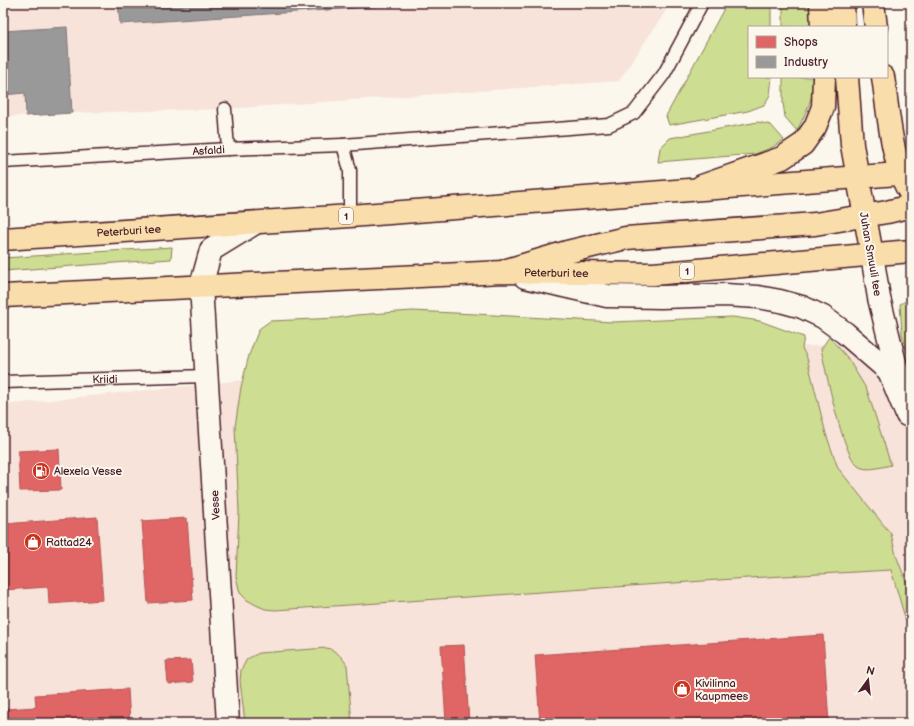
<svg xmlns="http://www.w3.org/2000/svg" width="914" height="726" font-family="'Balsamiq Sans',sans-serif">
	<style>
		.built { fill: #f7e3d9 }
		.green { fill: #cddd91; stroke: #8c7e5e }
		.shops { fill: #e06666; stroke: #b35154 }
		.industry { fill: #999; stroke: #817478 }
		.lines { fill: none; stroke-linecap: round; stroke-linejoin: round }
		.lane-casing { stroke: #4a1f2b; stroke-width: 15 }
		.street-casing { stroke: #4a1f2b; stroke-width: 25 }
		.secondary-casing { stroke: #4a1f2b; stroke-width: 25 }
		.primary-casing { stroke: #4a1f2b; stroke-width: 25 }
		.highway-casing { stroke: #4a1f2b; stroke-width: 25 }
		.lane { stroke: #fbf7ec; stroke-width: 12 }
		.street { stroke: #fbf7ec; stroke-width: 22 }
		.secondary { stroke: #fbf7ec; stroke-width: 22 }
		.primary { stroke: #f9ddab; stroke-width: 22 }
		.highway { stroke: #f9ddab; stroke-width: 22 }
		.labels { text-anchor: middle; stroke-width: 4; stroke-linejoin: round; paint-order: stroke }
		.shield { fill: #fbf7ec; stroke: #7f6065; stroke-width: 1 }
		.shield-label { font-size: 10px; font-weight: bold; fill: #4a1f2b }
		.street-label { font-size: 11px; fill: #4a1f2b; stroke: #fbf7ec }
		.poi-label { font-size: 11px; fill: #4a1f2b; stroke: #fbf7ec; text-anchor: start }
	</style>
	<rect width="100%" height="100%" fill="#fbf7ec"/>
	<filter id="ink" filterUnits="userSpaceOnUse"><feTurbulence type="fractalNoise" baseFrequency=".025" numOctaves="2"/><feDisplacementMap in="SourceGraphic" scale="8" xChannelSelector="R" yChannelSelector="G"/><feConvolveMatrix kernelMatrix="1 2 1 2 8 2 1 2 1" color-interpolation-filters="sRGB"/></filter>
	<g filter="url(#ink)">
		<!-- built -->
		<path class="built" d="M3,3H671L619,81L225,109L72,113L3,117Z
			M911,340V723H3V405L273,377Z"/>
		<!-- green -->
		<path class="green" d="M727,3H771V27H749V77H772L770,95L764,105L748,111L669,125L666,116Z
			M783,3H809L811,27H783Z
			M783,77H814C815,96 805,114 797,131L785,117L783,103Z
			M758,122L771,125L784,140L771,148L755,154L658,162L660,148L670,138Z
			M172,247L171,259L3,271V258Z
			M910,299H911V366L902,334L900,304Z
			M412,311L476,314L613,322L733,317L760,321L804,337L802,348L807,358L826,434L838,468L891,534L896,555L911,595V638L891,570L748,578L275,610L265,609L256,605L247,600L240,593L236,577L239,512L235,427L241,387L249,355L259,329L270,321L337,318L356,315Z
			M829,337L847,357L867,390L891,465C882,467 865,472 858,466C842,454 826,371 821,349Z
			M327,648C337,651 342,657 347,665L352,723H245L240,681L241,670L247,659L259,653Z"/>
		<!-- shops -->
		<path class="shops" d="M59,449L61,490L20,491L18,451Z
			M97,517L103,600L49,604L48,587L3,590V524Z
			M187,518L193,600L148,603L142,521Z
			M823,635L829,723H540L535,655Z
			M464,645L469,723H446L441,646Z
			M191,660L193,682L168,684L166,661Z
			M128,689L130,723H3V697H4L5,709L36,707L35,695Z"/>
		<!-- industry -->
		<path class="industry" d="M118,3H401V5L120,24Z
			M67,27L72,113L26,116L25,93L3,95V31Z"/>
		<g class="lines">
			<defs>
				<g id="lane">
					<path d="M225,109L228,149"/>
					<path d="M343,145L609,125L634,113L664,74L702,3"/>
					<path id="s1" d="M3,162L228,149L343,145L350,170V216"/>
					<path id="s2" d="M3,382L207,376"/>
				</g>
				<path id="street" d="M228,723L201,286L211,250L255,223"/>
				<path id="secondary" d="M872,255L879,298L900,383
					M525,277L607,296L661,297L725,295L758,297L780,301L802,307L823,317L845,333L889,371L907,415"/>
				<path id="primary" d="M821,3L822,27
					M843,3L844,27
					M873,3L876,27
					M847,77L852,145L872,255
					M883,77C888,109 892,168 911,194
					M702,186L782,158L803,144L815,127L823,107L824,77
					M507,270L567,252L626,238L815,224L887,212L911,206"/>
				<g id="highway">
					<path id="s3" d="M3,239L350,216L911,173"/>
					<path id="s4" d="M3,296L503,272L653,274L911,251"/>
				</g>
			</defs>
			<!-- lane casing -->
			<use href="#lane" class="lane-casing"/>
			<!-- street casing -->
			<use href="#street" class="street-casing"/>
			<!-- secondary casing -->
			<use href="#secondary" class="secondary-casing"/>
			<!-- primary casing -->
			<use href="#primary" class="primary-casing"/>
			<!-- highway casing -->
			<use href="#highway" class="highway-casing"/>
			<!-- lane -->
			<use href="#lane" class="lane"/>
			<!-- street -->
			<use href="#street" class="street"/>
			<!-- secondary -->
			<use href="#secondary" class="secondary"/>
			<!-- primary -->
			<use href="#primary" class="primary"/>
			<!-- highway -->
			<use href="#highway" class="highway"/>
		</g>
	</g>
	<!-- icons -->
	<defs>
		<symbol id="fuel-disc" viewBox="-11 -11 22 22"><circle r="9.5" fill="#c8321e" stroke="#fbf7ec"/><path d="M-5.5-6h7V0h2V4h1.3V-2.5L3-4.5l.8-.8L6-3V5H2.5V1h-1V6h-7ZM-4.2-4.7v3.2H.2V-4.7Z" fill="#fff"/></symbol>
		<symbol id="shop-disc" viewBox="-11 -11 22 22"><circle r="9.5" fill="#c8321e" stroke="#fbf7ec"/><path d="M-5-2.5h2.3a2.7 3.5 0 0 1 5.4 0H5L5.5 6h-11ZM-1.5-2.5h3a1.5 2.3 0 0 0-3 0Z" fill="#fff"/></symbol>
	</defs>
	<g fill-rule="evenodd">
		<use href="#fuel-disc" x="31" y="461" width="20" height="20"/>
		<use href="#shop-disc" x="23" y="532" width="20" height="20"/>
		<use href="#shop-disc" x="672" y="679" width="20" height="20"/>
	</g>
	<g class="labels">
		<!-- shield labels -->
		<g class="shield">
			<rect x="339" y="208" width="14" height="16" rx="3"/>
			<rect x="680" y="263" width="14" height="16" rx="3"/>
		</g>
		<g class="shield-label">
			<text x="346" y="220">1</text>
			<text x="687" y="275">1</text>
		</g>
		<!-- street labels -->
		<g class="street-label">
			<text dy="4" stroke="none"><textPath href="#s1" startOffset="206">Asfaldi</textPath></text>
			<text dy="4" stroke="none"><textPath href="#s3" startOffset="126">Peterburi tee</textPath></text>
			<text transform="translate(871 254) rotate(80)" y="4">Juhan Smuuli tee</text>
			<text dy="4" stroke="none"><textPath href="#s4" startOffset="554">Peterburi tee</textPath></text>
			<text dy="4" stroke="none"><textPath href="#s2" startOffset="102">Kriidi</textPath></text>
			<text transform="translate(215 505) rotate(-93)" y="4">Vesse</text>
		</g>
		<!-- poi labels -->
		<g class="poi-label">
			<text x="54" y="475">Alexela Vesse</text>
			<text x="46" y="546">Rattad24</text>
			<text x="695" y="687">Kivilinna<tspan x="695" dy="13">Kaupmees</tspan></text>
		</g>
	</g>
	<!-- margin -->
	<rect width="914" height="726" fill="none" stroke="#fbf7ec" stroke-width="16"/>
	<rect x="8" y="8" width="898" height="710" fill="none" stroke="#4a1f2b" stroke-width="1.5" filter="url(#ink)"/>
	<!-- legend -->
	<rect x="748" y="26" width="140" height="52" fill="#fbf7ec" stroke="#b4a19f"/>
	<rect x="756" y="36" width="20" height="12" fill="#e06666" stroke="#b4a19f"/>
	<text x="784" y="46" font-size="12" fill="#4a1f2b">Shops</text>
	<rect x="756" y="56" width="20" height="12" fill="#999999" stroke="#b4a19f"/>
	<text x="784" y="66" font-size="12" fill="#4a1f2b">Industry</text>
	<!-- north arrow -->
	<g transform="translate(868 680) rotate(15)" stroke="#fbf7ec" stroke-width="3" paint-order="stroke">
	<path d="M0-3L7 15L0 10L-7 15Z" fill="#4a1f2b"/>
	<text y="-6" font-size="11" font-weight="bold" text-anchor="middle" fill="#4a1f2b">N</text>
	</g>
</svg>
